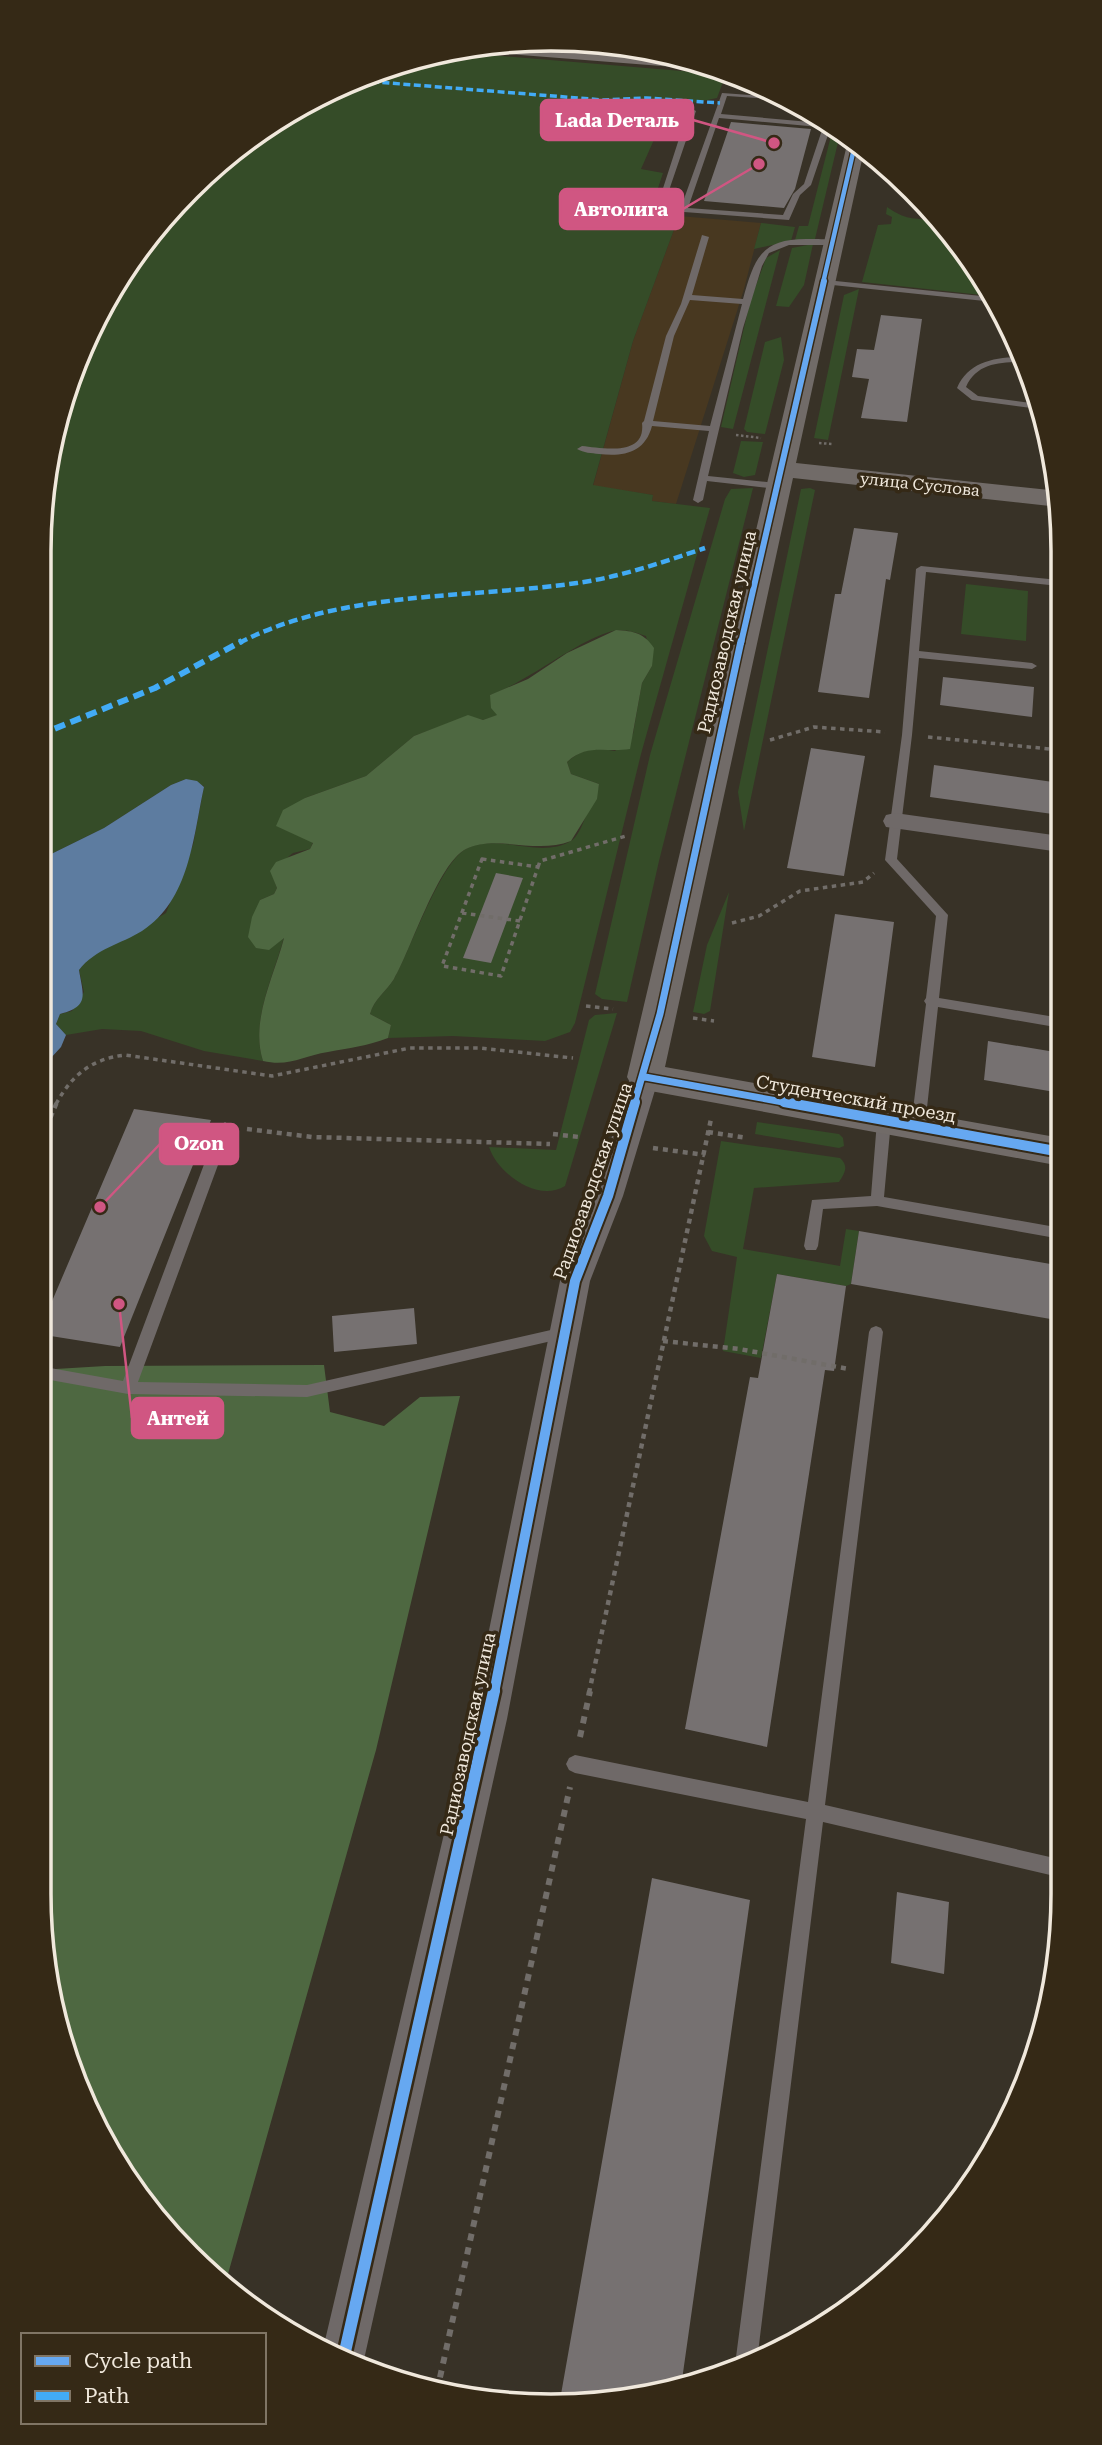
<svg xmlns="http://www.w3.org/2000/svg" width="1102" height="2445" font-family="'Roboto Serif',serif">
	<style>
		.built { fill: #483820 }
		.green { fill: #354c28 }
		.forest { fill: #4e6841 }
		.water { fill: #5d7ca0 }
		.building { fill: #767171 }
		.lines { fill: none; stroke-linecap: round; stroke-linejoin: round }
		.path-far3 { stroke: #716d69; stroke-width: 2.5; stroke-dasharray: 2.5 2.5; stroke-linecap: butt }
		.path-far2 { stroke: #716d69; stroke-width: 3.5; stroke-dasharray: 4.5 4.5; stroke-linecap: butt }
		.path-far1 { stroke: #716d69; stroke-width: 4.5; stroke-dasharray: 5 5; stroke-linecap: butt }
		.path { stroke: #716d69; stroke-width: 6; stroke-dasharray: 7 7; stroke-linecap: butt }
		.lane { fill: #6f6968; fill-rule: evenodd }
		.street { fill: #6f6968; fill-rule: evenodd }
		.secondary { fill: #716b68; fill-rule: evenodd }
		.highway { fill: #766f6b; fill-rule: evenodd }
		.quiet-far2 { stroke: #42abf6; stroke-width: 3.5; stroke-dasharray: 7 3.5; stroke-linecap: butt }
		.quiet-far1 { stroke: #42abf6; stroke-width: 4.5; stroke-dasharray: 9 4.5; stroke-linecap: butt }
		.quiet { stroke: #42abf6; stroke-width: 6; stroke-dasharray: 11 6; stroke-linecap: butt }
		.cycleway-far4-casing { stroke: #352916; stroke-width: 7 }
		.cycleway-far3-casing { stroke: #352916; stroke-width: 9 }
		.cycleway-far2-casing { stroke: #352916; stroke-width: 10 }
		.cycleway-far1-casing { stroke: #352916; stroke-width: 14 }
		.cycleway-casing { stroke: #352916; stroke-width: 17 }
		.cycleway-far4 { stroke: #66a8f1; stroke-width: 4.5 }
		.cycleway-far3 { stroke: #66a8f1; stroke-width: 6 }
		.cycleway-far2 { stroke: #66a8f1; stroke-width: 7 }
		.cycleway-far1 { stroke: #66a8f1; stroke-width: 10 }
		.cycleway { stroke: #66a8f1; stroke-width: 12 }
		.labels { text-anchor: middle; stroke-width: 7; stroke-linejoin: round; paint-order: stroke }
		.far-street-label { font-size: 16px; fill: #f0e8dc; stroke: #352916 }
		.street-label { font-size: 18px; fill: #f0e8dc; stroke: #352916 }
		.rim { fill: none; stroke: #f0e8dc; stroke-width: 3.5 }
		.leader { fill: none; stroke: #d05682; stroke-width: 2.5 }
		.callout-dot { fill: #d05682; stroke: #352916; stroke-width: 2.5 }
		.callout { fill: #d05682; stroke: #d05682; stroke-width: 2.5 }
		.callout-label { font-size: 19px; text-anchor: middle; font-weight: bold; fill: #fff }
	</style>
	<rect width="100%" height="100%" fill="#383227"/>
	<!-- built -->
	<path class="built" d="M679,216L761,223L744,289L676,504L652,501L653,495L593,486L633,341Z"/>
	<!-- green -->
	<path class="green" d="M441,51L742,76L761,85L723,82L717,98L668,108L641,169L663,173L650,212L679,216L633,341L593,485L653,495L652,501L710,508L641,754L575,1023L570,1032L545,1041L453,1036L388,1038L391,1025L370,1014C374,999 386,992 394,979C410,951 440,863 466,849C498,832 539,860 571,841C579,836 583,822 587,814C592,803 597,797 599,784L571,774L567,762C583,748 595,747 615,751L633,734L642,683L652,666L646,636C637,633 629,630 619,630C586,633 529,682 490,695L498,715L483,720L468,716L414,736L366,776L305,798L277,826L313,842L310,849L293,853L271,871L277,888L274,894L260,900L284,937C274,976 250,1020 263,1061L204,1051L141,1031L102,1029L66,1035L56,1024L60,1014L72,1011L84,992L79,970L87,959L166,913L193,845L204,786L186,779L171,785L104,828L39,860V551L48,451L77,355L125,267L188,189L266,125L355,78Z
		M832,132L840,134L815,239L795,240L799,226H808Z
		M887,207C910,223 914,216 938,222C957,227 981,279 991,296L862,282L878,225L891,224L892,217L886,214Z
		M761,223L795,227L791,241L754,249Z
		M813,244L804,285L789,307L776,306L792,248Z
		M780,250L733,429L721,427L750,302L766,258Z
		M859,289L828,440L814,438L844,295Z
		M781,337L784,360L765,434L747,432L744,429L765,342Z
		M741,441L763,442L755,475L744,477L733,473Z
		M753,488L659,861L627,1002L602,999L595,994L650,755L725,499L731,489Z
		M810,488L815,490L744,831L738,792L801,489Z
		M966,584L1028,591L1026,641L961,634Z
		M729,892L710,1011L704,1014L693,1012L707,945Z
		M617,1013L565,1186C538,1203 498,1174 489,1147L556,1150L589,1020L595,1015Z
		M757,1122L839,1134L843,1138L844,1146L839,1148L755,1134Z
		M721,1141L840,1158C849,1166 845,1173 839,1182L754,1188L743,1249L840,1266L846,1229L859,1231L851,1284L846,1286L777,1274L761,1358L723,1351L737,1257L712,1251L704,1236Z"/>
	<!-- forest -->
	<path class="forest" d="M616,630C634,631 644,633 654,648L652,666L642,683L630,749C605,753 588,743 567,762L571,774L599,784L597,799L571,841C535,855 497,834 466,849C438,863 411,950 394,979C386,992 374,999 370,1014L391,1025L388,1038C367,1046 349,1048 328,1052C303,1056 289,1067 263,1061C250,1020 274,977 284,938L269,950L256,948L248,937L252,917L260,900L274,894L277,888L270,871L276,862L310,849L313,843L276,826L283,810L305,798L366,776L414,736L468,715L483,720L497,715L491,708L490,695L528,679L567,653Z
		M324,1365L330,1412L384,1426L420,1397L460,1396L376,1750L226,2281L165,2232L107,2150L66,2059L39,1894V1370L105,1366Z"/>
	<!-- water -->
	<path class="water" d="M186,779L197,781L204,787C193,837 190,900 142,931C121,944 95,949 79,970C83,995 90,1006 60,1014L56,1024L66,1035L61,1047L39,1071V860L104,828L171,785Z"/>
	<!-- building -->
	<path class="building" d="M731,122L811,129L795,189L784,208L704,201Z
		M881,315L922,319L907,422L861,418L869,379L852,377L857,349L874,350Z
		M854,528L898,533L890,580L886,579L869,698L818,692L835,594H841Z
		M943,677L1034,687L1032,717L940,705Z
		M811,748L865,756L844,876L787,868Z
		M934,765L1060,783V815L930,797Z
		M496,873L523,878L491,963L463,958Z
		M835,914L894,922L875,1067L812,1057Z
		M988,1041L1061,1053V1093L984,1080Z
		M134,1109L211,1120L120,1347L38,1334Z
		M859,1231L1062,1266V1321L851,1284Z
		M777,1274L846,1286L834,1371L825,1370L767,1747L685,1729L750,1377L758,1378Z
		M414,1308L417,1344L334,1352L332,1316Z
		M652,1878L750,1900L681,2387L618,2402L560,2400Z
		M897,1892L949,1902L944,1974L891,1963Z"/>
	<g class="lines">
		<!-- path-far3 -->
		<path class="path-far3" d="M736,435L761,438
			M819,443L832,444"/>
		<!-- path-far2 -->
		<path class="path-far2" d="M928,737L1060,750
			M770,740L814,727L885,732
			M482,859L538,867L501,976L442,966Z
			M538,867L540,861L626,836
			M462,913L520,921
			M732,923L759,916L800,891L863,882L874,873
			M586,1006L613,1009
			M693,1018L714,1021
			M56,1104C72,1075 91,1059 125,1055L272,1076L410,1048H480L573,1058"/>
		<!-- path-far1 -->
		<path class="path-far1" d="M247,1129L312,1137L550,1144
			M708,1132L747,1138
			M553,1134L579,1137
			M39,1145L57,1102
			M653,1148L705,1155
			M663,1341L739,1349L849,1369
			M589,1693L711,1119"/>
		<!-- path -->
		<path class="path" d="M580,1737L590,1691
			M437,2391L570,1787"/>
		<!-- lane -->
		<path class="lane" d="M722,93L780,97L787,100L727,96L721,114L821,123L830,129L811,185L800,195L789,220L684,212L680,210ZM719,118L819,127L822,130L804,184L793,194L783,215L688,208Z
			M692,109L696,111L662,211L655,213L688,111Z
			M702,235L709,237L692,295L743,299C754,260 760,239 806,239C816,239 829,238 838,243L834,245H789L769,253L762,266L743,328L708,476L777,483L782,486L777,489L707,481L703,500L698,503L693,500L709,431L652,426C645,453 623,457 599,454C591,453 584,453 577,449L582,446C602,448 646,457 642,423L644,421L666,336L681,304ZM690,300L742,304L710,426L653,421L674,336Z
			M826,280L991,297L994,302L823,284V280Z
			M1017,357H1025L1026,362C1002,362 977,362 966,387L978,396L1038,404L1039,409L972,400L957,388C968,363 991,358 1017,357Z
			M921,566L1059,580V586L926,572L919,651L1032,663L1037,666L1032,669L919,658L912,735L897,859L948,915L939,998L1061,1018V1028L938,1007L925,1126L918,1131L911,1126L926,1004L924,1001L926,998L936,916L885,860L902,735L916,569Z
			M884,1116L891,1121L884,1197L1061,1228V1239L877,1206L823,1209L818,1246L816,1250H806L804,1246L812,1200L871,1196L877,1121Z
			M225,1122L232,1127L138,1382L307,1385L564,1327L569,1329L571,1333L569,1337L307,1397L128,1394L39,1378V1366L123,1381L218,1127Z
			M876,1326L881,1328L883,1332L825,1805L1063,1860V1878L823,1822L757,2361L737,2370L735,2365L806,1819L575,1773L569,1770L566,1764L569,1758L575,1755L808,1802L869,1332L871,1328Z"/>
		<!-- street -->
		<path class="street" d="M895,813L1060,836V852L886,827L883,821L886,815Z
			M645,1067L655,1070L659,1077L623,1196L590,1281L507,1719L363,2364L323,2349L471,1719L560,1281L593,1196L631,1077L635,1070Z"/>
		<!-- secondary -->
		<path class="secondary" d="M849,136L865,146L796,463L1059,491V507L793,478L665,1067L1061,1138V1166L645,1090L632,1086L627,1077Z"/>
		<!-- highway -->
		<path class="highway" d="M505,43L675,56L708,66L700,69L471,51L463,47Z"/>
		<!-- quiet-far2 -->
		<path class="quiet-far2" d="M351,80L603,100L646,98L720,103"/>
		<!-- quiet-far1 -->
		<path class="quiet-far1" d="M239,643C342,590 465,599 577,583C621,577 663,562 705,548"/>
		<!-- quiet -->
		<path class="quiet" d="M39,735L155,688L242,641"/>
		<defs>
			<path id="cycleway-far4" d="M823,283L856,140"/>
			<path id="cycleway-far3" d="M741,643L824,281"/>
			<path id="cycleway-far2" d="M645,1077L794,1104
				M634,1104L660,1014L741,641"/>
			<path id="cycleway-far1" d="M784,1102L1061,1152
				M494,1693L575,1281L608,1196L635,1102"/>
			<path id="cycleway" d="M344,2356L494,1691"/>
		</defs>
		<!-- cycleway-far4 casing -->
		<use href="#cycleway-far4" class="cycleway-far4-casing"/>
		<!-- cycleway-far3 casing -->
		<use href="#cycleway-far3" class="cycleway-far3-casing"/>
		<!-- cycleway-far2 casing -->
		<use href="#cycleway-far2" class="cycleway-far2-casing"/>
		<!-- cycleway-far1 casing -->
		<use href="#cycleway-far1" class="cycleway-far1-casing"/>
		<!-- cycleway casing -->
		<use href="#cycleway" class="cycleway-casing"/>
		<!-- cycleway-far4 -->
		<use href="#cycleway-far4" class="cycleway-far4"/>
		<!-- cycleway-far3 -->
		<use href="#cycleway-far3" class="cycleway-far3"/>
		<!-- cycleway-far2 -->
		<use href="#cycleway-far2" class="cycleway-far2"/>
		<!-- cycleway-far1 -->
		<use href="#cycleway-far1" class="cycleway-far1"/>
		<!-- cycleway -->
		<use href="#cycleway" class="cycleway"/>
	</g>
	<g class="labels">
		<!-- far-street labels -->
		<g class="far-street-label">
			<text transform="translate(920 484) rotate(6)" y="6">улица Суслова</text>
		</g>
		<!-- street labels -->
		<g class="street-label">
			<text transform="translate(727 632) rotate(-77)" y="6">Радиозаводская улица</text>
			<text transform="translate(856 1099) rotate(10)" y="6">Студенческий проезд</text>
			<text transform="translate(593 1181) rotate(-71)" y="6">Радиозаводская улица</text>
			<text transform="translate(468 1734) rotate(-78)" y="6">Радиозаводская улица</text>
		</g>
	</g>
	<!-- crop -->
	<path d="M0 0H1102V2445H0ZM551 51H551A500 500 0 0 1 1051 551V1894A500 500 0 0 1 551 2394H551A500 500 0 0 1 51 1894V551A500 500 0 0 1 551 51Z" fill="#352916" fill-rule="evenodd"/>
	<path class="rim" d="M551 51H551A500 500 0 0 1 1051 551V1894A500 500 0 0 1 551 2394H551A500 500 0 0 1 51 1894V551A500 500 0 0 1 551 51Z"/>
	<!-- callouts -->
	<path class="leader" d="M774 143L693 120M759 164L683 209M100 1207L160 1144M119 1304L132 1418"/>
	<g class="callout-dot">
		<circle cx="774" cy="143" r="7"/>
		<circle cx="759" cy="164" r="7"/>
		<circle cx="100" cy="1207" r="7"/>
		<circle cx="119" cy="1304" r="7"/>
	</g>
	<g class="callout">
		<rect x="541" y="100" width="152" height="40" rx="7"/>
		<rect x="560" y="189" width="123" height="40" rx="7"/>
		<rect x="160" y="1124" width="78" height="40" rx="7"/>
		<rect x="132" y="1398" width="91" height="40" rx="7"/>
	</g>
	<g class="callout-label">
		<text x="617" y="127">Lada Dеталь</text>
		<text x="621" y="216">Автолига</text>
		<text x="199" y="1150">Ozon</text>
		<text x="178" y="1425">Антей</text>
	</g>
	<!-- legend -->
	<rect x="21" y="2333" width="245" height="91" fill="#352916" stroke="#807565" stroke-width="2"/>
	<rect x="35" y="2356" width="35" height="10" fill="#66a8f1" stroke="#807565" stroke-width="2"/>
	<text x="84" y="2368" font-size="21" fill="#f0e8dc">Cycle path</text>
	<rect x="35" y="2391" width="35" height="10" fill="#42abf6" stroke="#807565" stroke-width="2"/>
	<text x="84" y="2403" font-size="21" fill="#f0e8dc">Path</text>
</svg>
